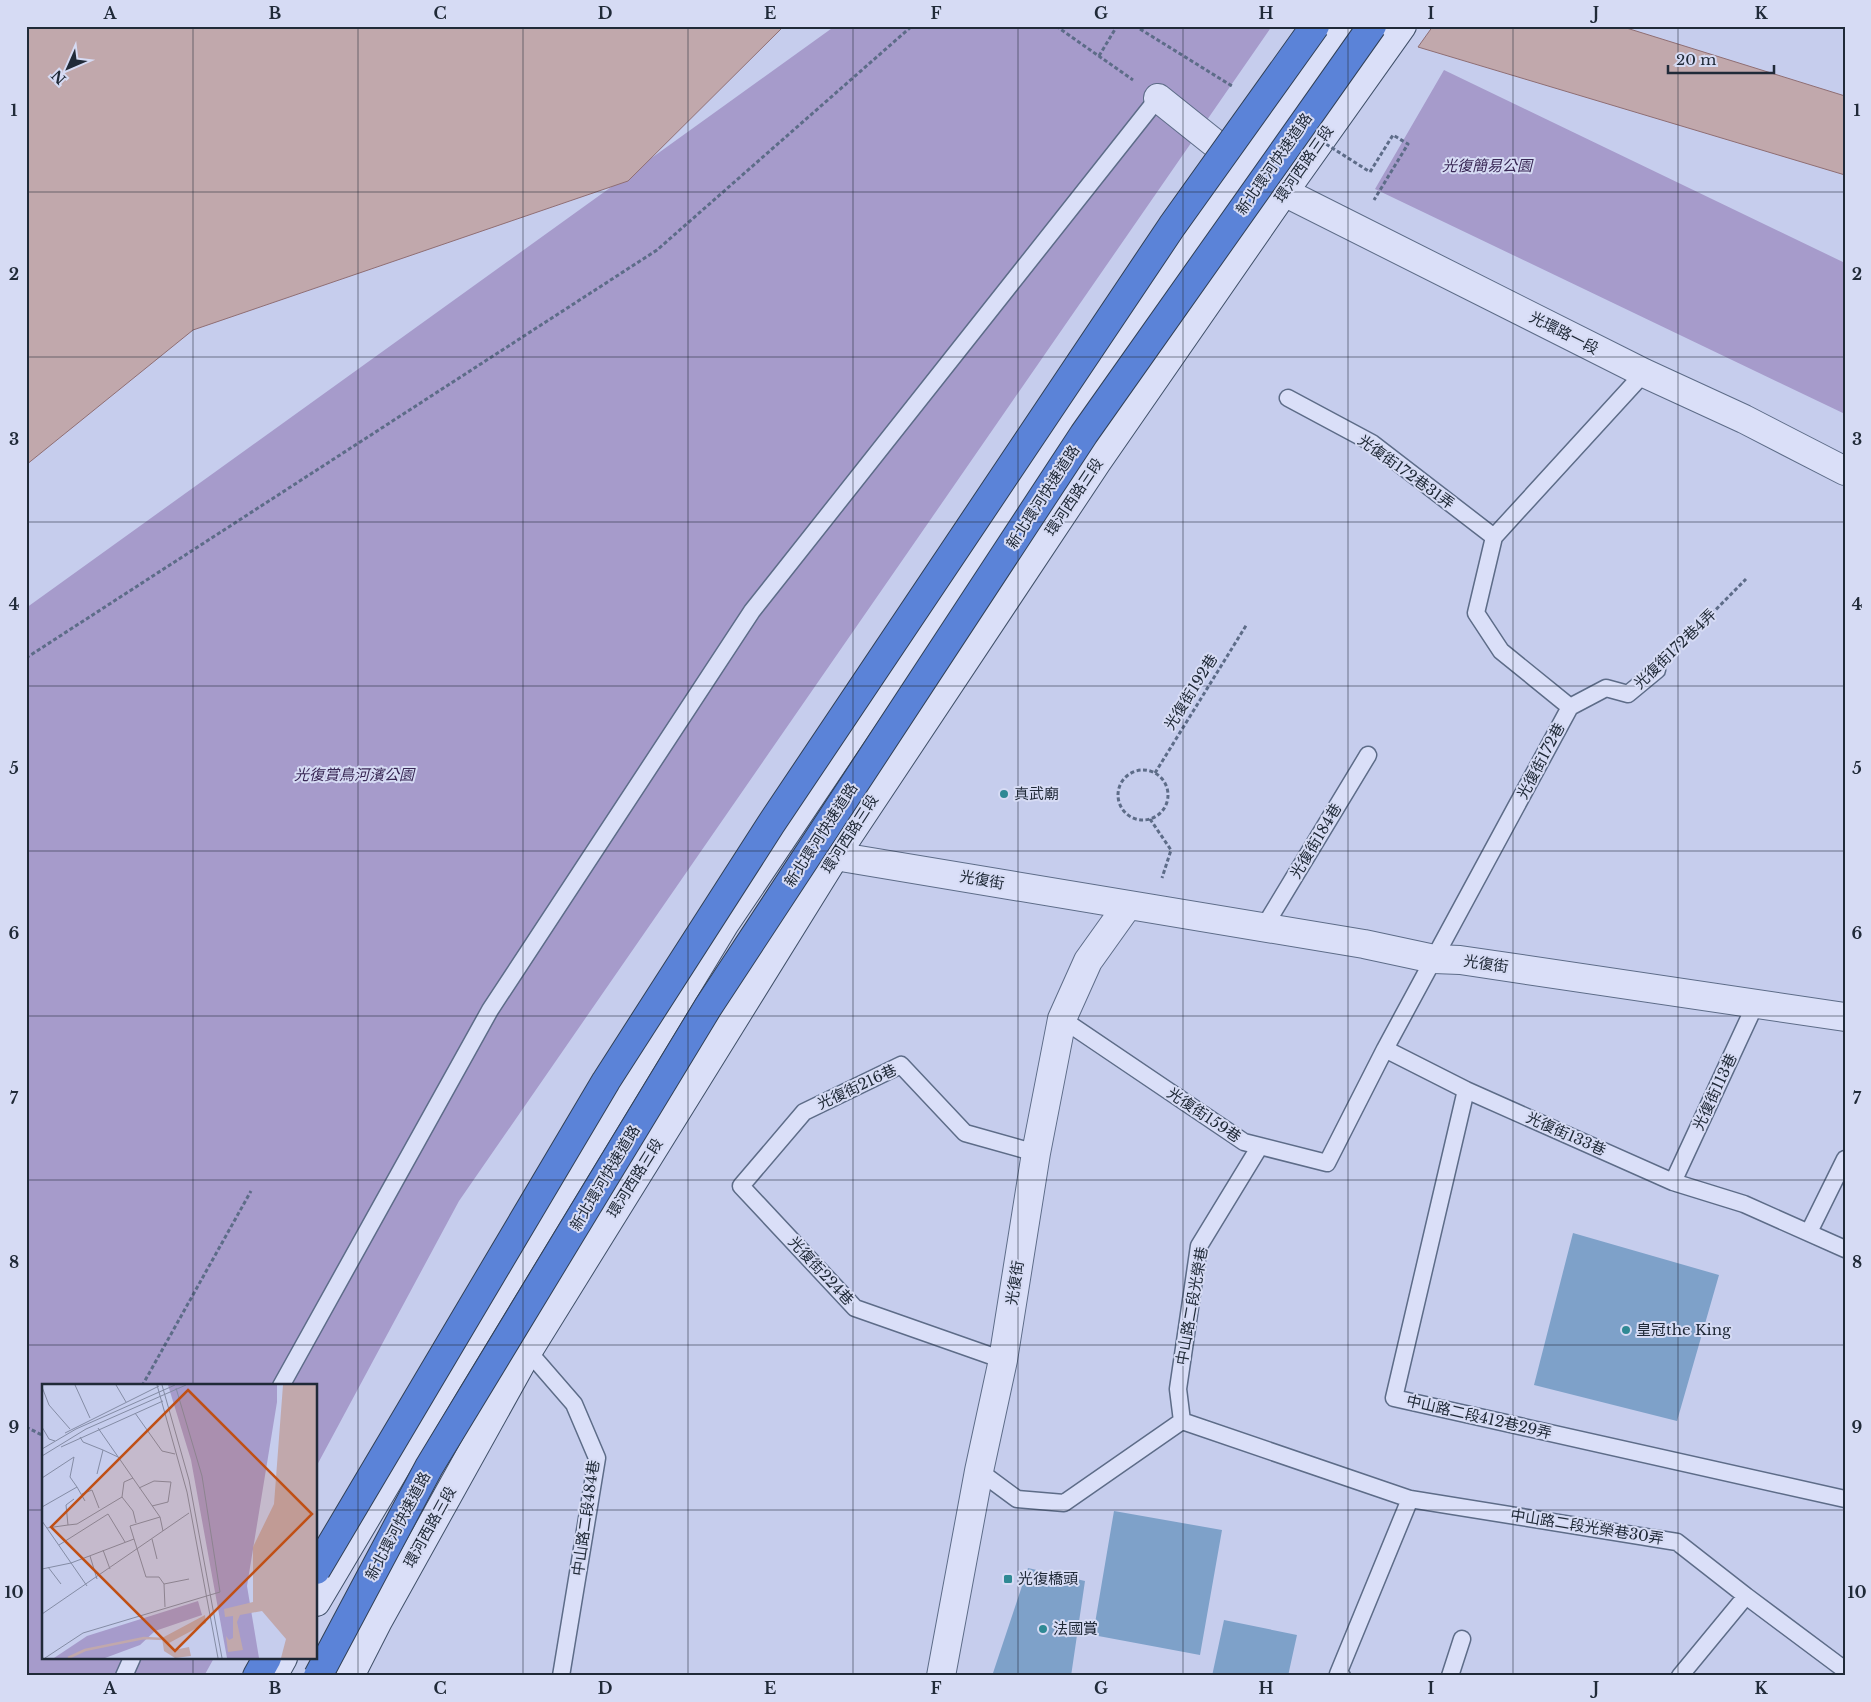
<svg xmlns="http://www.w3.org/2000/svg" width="1871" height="1702" font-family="'Libre Baskerville','Noto Sans TC',serif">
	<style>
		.green { fill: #a69bcb }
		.water { fill: #c1a8ac; stroke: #8f6e73 }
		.building { fill: #7ea1c9 }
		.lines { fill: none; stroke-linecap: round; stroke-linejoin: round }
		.lane-casing { stroke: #5d6c88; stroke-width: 19 }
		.street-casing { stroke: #5d6c88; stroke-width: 30 }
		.secondary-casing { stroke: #405069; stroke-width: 30 }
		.highway-casing { stroke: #314056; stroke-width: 30 }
		.path { stroke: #5d6c88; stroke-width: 3; stroke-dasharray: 4 2.5; stroke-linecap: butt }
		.lane { stroke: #dadff8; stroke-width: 16 }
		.street { stroke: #dadff8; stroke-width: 28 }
		.secondary { stroke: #dadff8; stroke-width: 28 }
		.highway { stroke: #5b83d8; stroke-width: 28 }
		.highway-bridge-casing { stroke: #314056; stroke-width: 30; stroke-linecap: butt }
		.path-bridge { stroke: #5d6c88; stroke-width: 3; stroke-dasharray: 4 2.5; stroke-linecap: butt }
		.highway-bridge { stroke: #5b83d8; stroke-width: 28 }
		.grid { fill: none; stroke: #202a38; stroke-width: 1; stroke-opacity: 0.55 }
		.poi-dot { fill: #2f8994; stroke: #d6dbf4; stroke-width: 2 }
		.labels { text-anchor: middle; stroke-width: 4; stroke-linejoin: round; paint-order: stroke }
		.street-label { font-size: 15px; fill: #202a38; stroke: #d6dbf4 }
		.park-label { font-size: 15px; font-style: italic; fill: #382754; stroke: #d6dbf4 }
		.poi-label { font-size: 15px; fill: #202a38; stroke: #d6dbf4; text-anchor: start }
		.inset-river { fill: none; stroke: #c1a8ac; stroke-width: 2.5 }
		.inset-road { fill: none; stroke: #848ca5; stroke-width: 1 }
		.view { fill: #c05015; fill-opacity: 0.15; stroke: #c05015; stroke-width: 2.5 }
		.inset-edge { fill: none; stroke: #202a38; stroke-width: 2.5 }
		.neatline { fill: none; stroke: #202a38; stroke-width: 2 }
		.grid-label { font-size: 16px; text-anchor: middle; font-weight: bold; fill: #202a38 }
	</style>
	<rect width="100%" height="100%" fill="#c6cded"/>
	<!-- green -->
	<path class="green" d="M835,26H1272L459,1201L316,1467V1386H44V1658H214L204,1676H26V608Z
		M1444,70L1845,263V414L1375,189Z"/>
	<!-- water -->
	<path class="water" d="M26,26H784L628,181L193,330L26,465Z
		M1433,26H1620L1845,96V175L1418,47Z"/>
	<!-- building -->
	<path class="building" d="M1573,1233L1719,1275L1677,1421L1534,1385Z
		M1114,1511L1222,1530L1200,1655L1093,1635Z
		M1028,1568L1085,1581L1071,1676H992Z
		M1224,1620L1297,1635L1288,1676H1212Z"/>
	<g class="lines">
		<defs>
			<path id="lane" d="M1644,373L1494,537L1476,613L1501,651L1570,707L1385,1049L1466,1090L1673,1182L1744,1204L1845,1249
				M1288,398L1372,443L1494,537
				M1570,707L1606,688L1628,694L1657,670
				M1264,927L1368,755
				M1062,1019L1244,1142L1327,1163L1385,1049
				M1466,1090L1394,1398L1845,1499
				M1673,1182L1756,1003
				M1809,1232L1845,1159
				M528,1351L574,1404L597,1458L561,1676
				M1003,1360L855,1308L741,1186L804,1112L901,1065L965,1133L1036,1153
				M281,1386L490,1010L752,611L1158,98
				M1182,1421L1410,1499L1677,1542L1746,1596
				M1182,1421L1178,1389L1199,1246L1260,1146
				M979,1471L1017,1499L1064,1503L1182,1421
				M124,1676L132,1658
				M1342,1676L1338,1674L1410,1499
				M1450,1676L1462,1639
				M1680,1676L1746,1596L1845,1670"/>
			<path id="street" d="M1158,98L1243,166L1284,192L1644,373L1744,419L1845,471
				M835,856L1364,944L1434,959L1460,960L1845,1017
				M941,1676L979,1471L1003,1360L1036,1153L1062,1019L1088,961L1128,905"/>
			<path id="secondary" d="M316,1602L449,1378L724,925L1012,497L1339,26
				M273,1676L283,1658
				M350,1676L378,1621L528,1351L835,856L1097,462L1284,192L1402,26"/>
			<path id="highway" d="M257,1676L267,1658"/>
		</defs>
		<!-- lane casing -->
		<use href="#lane" class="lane-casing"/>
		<!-- street casing -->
		<use href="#street" class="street-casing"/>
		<!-- secondary casing -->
		<use href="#secondary" class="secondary-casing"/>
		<!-- highway casing -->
		<use href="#highway" class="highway-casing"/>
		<!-- path -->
		<path class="path" d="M1056,26L1133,80
			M1140,29L1142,26
			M1099,56L1117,26
			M1370,172L1393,135L1408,144L1374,200
			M1675,651L1746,579
			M26,658L657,250L912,26
			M1118 795a25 25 0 1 1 50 0a25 25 0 1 1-50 0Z
			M1155,773L1247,624
			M1150,819L1171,850L1162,878
			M142,1386L251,1191
			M26,1427L44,1436"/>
		<!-- lane -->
		<use href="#lane" class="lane"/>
		<!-- street -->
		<use href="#street" class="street"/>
		<!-- secondary -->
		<use href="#secondary" class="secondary"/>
		<!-- highway -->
		<use href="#highway" class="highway"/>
		<defs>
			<path id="highway-bridge" d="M316,1570L606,1081L771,824L1172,226L1315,26
				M318,1676L429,1467L708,1007L1084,434L1372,26"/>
		</defs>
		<!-- highway-bridge casing -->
		<use href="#highway-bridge" class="highway-bridge-casing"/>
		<!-- path-bridge -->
		<path class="path-bridge" d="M1140,29L1232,86
			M1326,144L1370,172"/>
		<!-- highway-bridge -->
		<use href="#highway-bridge" class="highway-bridge"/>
	</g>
	<!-- grid -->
	<path class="grid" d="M193,26V1386M358,26V1676M523,26V1676M688,26V1676M853,26V1676M1018,26V1676M1183,26V1676M1348,26V1676M1513,26V1676M1678,26V1676M26,192H1845M26,357H1845M26,522H1845M26,686H1845M26,851H1845M26,1016H1845M26,1180H1845M26,1345H1845M26,1510H44M316,1510H1845M193,1658V1676"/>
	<!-- markers -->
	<g class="poi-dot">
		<circle cx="1004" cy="794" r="5"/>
		<circle cx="1626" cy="1330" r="5"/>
		<rect x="1003" y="1574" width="10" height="10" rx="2.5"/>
		<circle cx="1043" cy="1629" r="5"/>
	</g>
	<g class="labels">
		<!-- street labels -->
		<g class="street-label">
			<text transform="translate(1274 164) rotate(-55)" y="5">新北環河快速道路</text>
			<text transform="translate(1304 164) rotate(-55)" y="5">環河西路三段</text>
			<text transform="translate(1564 333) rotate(27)" y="5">光環路一段</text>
			<text transform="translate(1406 472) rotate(36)" y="5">光復街172巷31弄</text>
			<text transform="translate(1043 497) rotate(-57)" y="5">新北環河快速道路</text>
			<text transform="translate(1074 497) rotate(-56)" y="5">環河西路三段</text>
			<text transform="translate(1675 649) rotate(-44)" y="5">光復街172巷4弄</text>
			<text transform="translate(1191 692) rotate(-58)" y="5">光復街192巷</text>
			<text transform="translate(1541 761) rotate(-62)" y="5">光復街172巷</text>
			<text transform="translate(850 834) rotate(-57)" y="5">環河西路三段</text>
			<text transform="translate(821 835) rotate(-57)" y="5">新北環河快速道路</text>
			<text transform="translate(1316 841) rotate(-59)" y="5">光復街184巷</text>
			<text transform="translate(982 880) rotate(10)" y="5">光復街</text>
			<text transform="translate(1486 964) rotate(8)" y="5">光復街</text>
			<text transform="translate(857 1087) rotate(-25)" y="5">光復街216巷</text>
			<text transform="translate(1715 1092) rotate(-65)" y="5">光復街113巷</text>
			<text transform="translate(1204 1115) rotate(34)" y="5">光復街159巷</text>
			<text transform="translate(1566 1134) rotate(24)" y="5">光復街133巷</text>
			<text transform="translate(605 1178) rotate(-59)" y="5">新北環河快速道路</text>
			<text transform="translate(635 1178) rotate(-58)" y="5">環河西路三段</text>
			<text transform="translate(821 1271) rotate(47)" y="5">光復街224巷</text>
			<text transform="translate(1015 1283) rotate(-81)" y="5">光復街</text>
			<text transform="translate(1192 1306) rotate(-80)" y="5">中山路二段光榮巷</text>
			<text transform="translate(1479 1417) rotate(13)" y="5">中山路二段412巷29弄</text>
			<text transform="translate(586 1518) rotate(-82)" y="5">中山路二段484巷</text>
			<text transform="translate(398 1526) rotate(-62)" y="5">新北環河快速道路</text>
			<text transform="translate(430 1527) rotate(-61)" y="5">環河西路三段</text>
			<text transform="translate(1587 1527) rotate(9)" y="5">中山路二段光榮巷30弄</text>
		</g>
		<!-- park labels -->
		<g class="park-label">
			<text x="1487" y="171">光復簡易公園</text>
			<text x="354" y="780">光復賞鳥河濱公園</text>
		</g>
		<!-- poi labels -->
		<g class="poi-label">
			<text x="1014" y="799">真武廟</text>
			<text x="1636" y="1335">皇冠the King</text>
			<text x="1018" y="1584">光復橋頭</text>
			<text x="1053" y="1634">法國賞</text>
		</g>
	</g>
	<!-- overview -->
	<g transform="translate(42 1384)">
		<rect width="275" height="275" fill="#c6cded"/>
		<path d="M126,1H235V18L205,202L217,274H185L149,76ZM156,217L160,231L113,247L98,261L63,274H12L45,252Z" fill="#a69bcb"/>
		<path d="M241,1H275V274H239L244,255L220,227L198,231L195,238L201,266L186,268L184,252L187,256L191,254V232L183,233L182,225L211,218V163L232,120ZM163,231L164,239L127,259L132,266L147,263L149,272L133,274L122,267L120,254Z" fill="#c1a8ac"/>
		<path class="inset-river" d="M26,274L43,266L102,254L122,255"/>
		<path class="inset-road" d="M33,1L48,34M74,1L84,18M115,1L145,108L176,274M120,1L147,96L180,274M0,3L7,21L28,45M93,29L120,67L133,70M0,43L7,55L13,57M56,44L118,133L121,147M23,49L117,2M38,53L41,58L61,66L55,90M19,63L121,17M0,65L34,45L133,1M61,66L76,73M0,72L44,45L144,1M0,94L32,73L28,93L35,103M97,104L112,97L129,98L126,118L110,122M40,110L50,106L57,124M80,113L91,127L94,139M80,113L82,98L91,94M0,123L35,103L43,117M0,137L45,202M26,141L35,140L80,113M5,144L26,141L24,121L32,115M92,155L88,142L118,133M110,155L115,175M17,161L66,130L83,158M61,166L68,185M48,172L55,195M6,183L19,200M0,185L29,179L92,155L104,193H117L122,200L123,223M122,200L147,195M0,230L147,129M3,274L41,249L178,208L160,92L134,4"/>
		<path class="view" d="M146,6L270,130L133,267L9,143Z"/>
		<rect width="275" height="275" class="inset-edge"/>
	</g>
	<!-- border -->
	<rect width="1871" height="1702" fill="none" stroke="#d6dbf4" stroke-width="55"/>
	<!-- north arrow -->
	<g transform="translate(68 68) rotate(225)" stroke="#d6dbf4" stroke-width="4" paint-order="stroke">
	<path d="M0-4L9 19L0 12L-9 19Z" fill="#202a38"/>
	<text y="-8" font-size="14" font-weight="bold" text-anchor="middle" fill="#202a38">N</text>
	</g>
	<!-- scale -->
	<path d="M1668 65v8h106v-8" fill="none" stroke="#202a38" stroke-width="2.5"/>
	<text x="1676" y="65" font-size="15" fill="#202a38" stroke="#d6dbf4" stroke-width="4" paint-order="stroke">20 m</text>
	<rect x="28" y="28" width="1816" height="1646" class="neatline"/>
	<g class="grid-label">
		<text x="110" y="19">A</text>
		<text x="275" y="19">B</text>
		<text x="440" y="19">C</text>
		<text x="605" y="19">D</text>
		<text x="770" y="19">E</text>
		<text x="936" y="19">F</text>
		<text x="1101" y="19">G</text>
		<text x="1266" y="19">H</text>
		<text x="1431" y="19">I</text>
		<text x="1596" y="19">J</text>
		<text x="1761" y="19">K</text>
		<text x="14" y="116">1</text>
		<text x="1857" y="116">1</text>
		<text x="14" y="280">2</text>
		<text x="1857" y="280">2</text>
		<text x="14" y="445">3</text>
		<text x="1857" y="445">3</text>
		<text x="14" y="610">4</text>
		<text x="1857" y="610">4</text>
		<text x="14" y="774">5</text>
		<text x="1857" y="774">5</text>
		<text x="14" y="939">6</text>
		<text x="1857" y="939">6</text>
		<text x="14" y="1104">7</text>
		<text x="1857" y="1104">7</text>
		<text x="14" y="1268">8</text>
		<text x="1857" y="1268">8</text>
		<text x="14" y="1433">9</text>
		<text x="1857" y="1433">9</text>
		<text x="14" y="1598">10</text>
		<text x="1857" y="1598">10</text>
		<text x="110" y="1694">A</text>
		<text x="275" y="1694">B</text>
		<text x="440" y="1694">C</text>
		<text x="605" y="1694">D</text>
		<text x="770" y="1694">E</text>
		<text x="936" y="1694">F</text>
		<text x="1101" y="1694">G</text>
		<text x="1266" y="1694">H</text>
		<text x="1431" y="1694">I</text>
		<text x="1596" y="1694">J</text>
		<text x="1761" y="1694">K</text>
	</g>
</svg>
